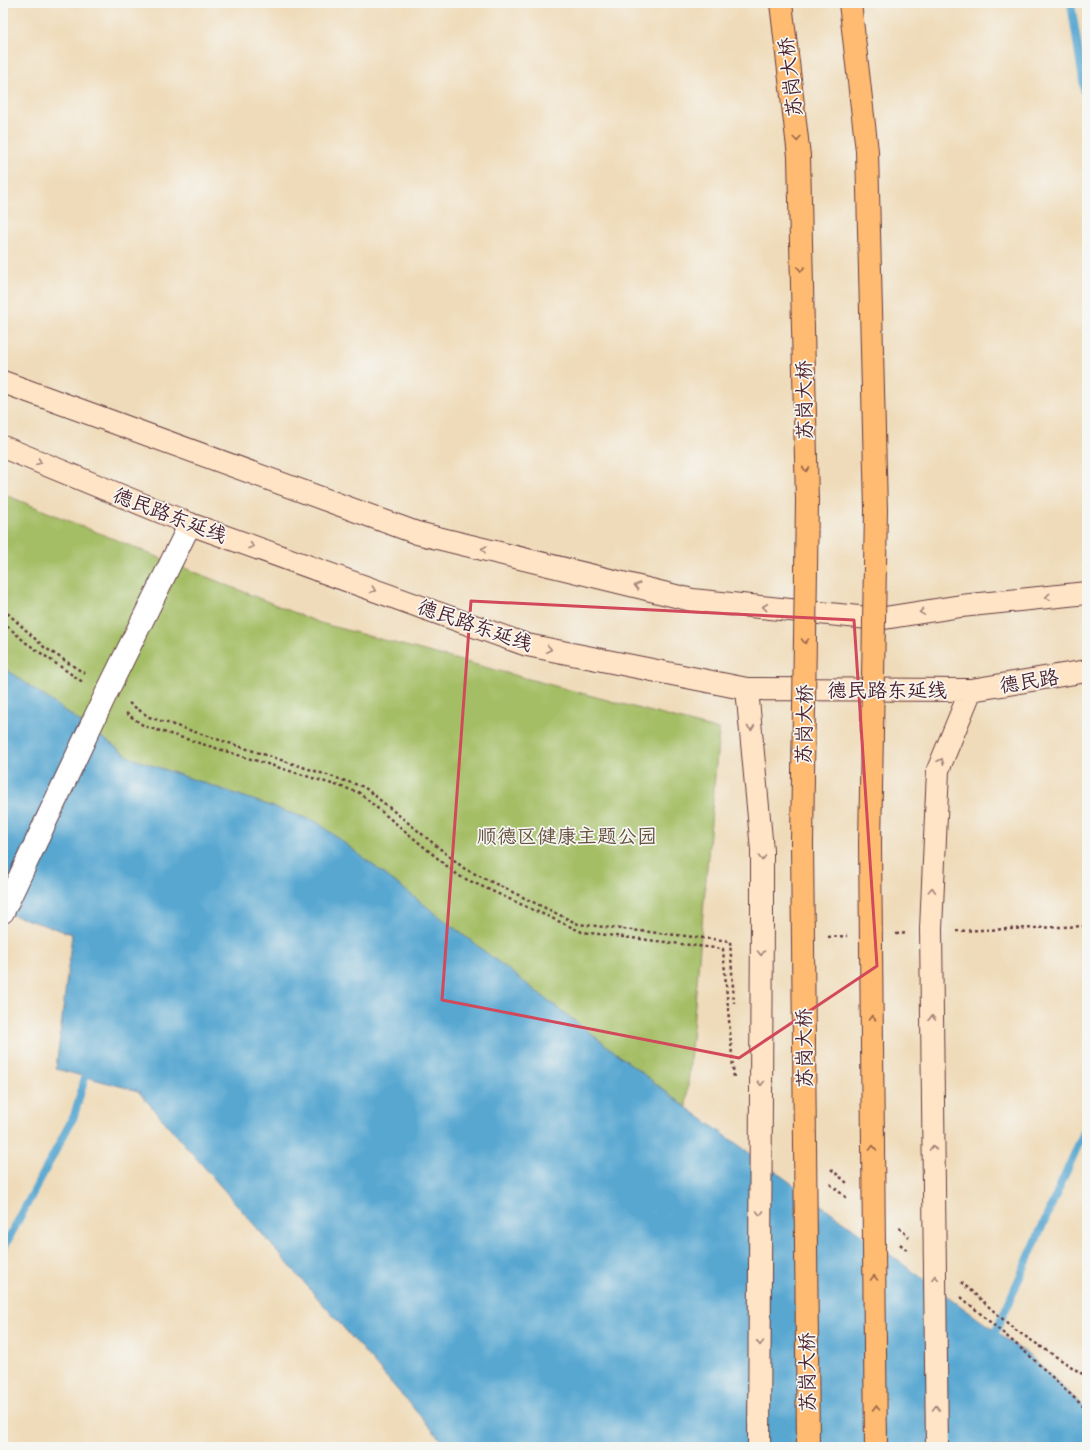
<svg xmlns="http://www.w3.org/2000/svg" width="1090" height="1450" font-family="Caveat,'LXGW WenKai TC',sans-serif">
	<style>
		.green { fill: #a4be65; stroke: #776e48 }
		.water { fill: #58a7d1; stroke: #51637e }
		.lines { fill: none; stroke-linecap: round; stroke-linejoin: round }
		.stream { stroke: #58a7d1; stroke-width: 8 }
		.street-casing { stroke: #633b40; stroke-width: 24 }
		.secondary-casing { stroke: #633b40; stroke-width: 24 }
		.path { stroke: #633b40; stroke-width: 2.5; stroke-dasharray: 3 3; stroke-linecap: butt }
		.street { stroke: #fff; stroke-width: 22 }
		.secondary { stroke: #ffe4c6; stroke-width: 22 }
		.secondary-bridge-casing { stroke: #633b40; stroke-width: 24; stroke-linecap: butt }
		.highway-bridge-casing { stroke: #633b40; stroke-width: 24; stroke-linecap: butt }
		.secondary-bridge { stroke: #ffe4c6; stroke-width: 22 }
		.highway-bridge { stroke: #febb71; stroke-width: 22 }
		.oneway { stroke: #9b654a }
		.oneway2 { stroke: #a48278 }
		.marked { fill: none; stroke: #d1495b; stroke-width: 3; stroke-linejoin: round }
		.labels { text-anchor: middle; stroke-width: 3.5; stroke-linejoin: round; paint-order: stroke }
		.street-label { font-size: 20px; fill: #4a1f2b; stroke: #f6f6f2 }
		.park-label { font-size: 20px; fill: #654f3c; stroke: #f6f6f2 }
	</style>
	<rect width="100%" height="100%" fill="#f6f6f2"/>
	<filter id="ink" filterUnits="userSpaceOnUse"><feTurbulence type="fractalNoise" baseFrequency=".025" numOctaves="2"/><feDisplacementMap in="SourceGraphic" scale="8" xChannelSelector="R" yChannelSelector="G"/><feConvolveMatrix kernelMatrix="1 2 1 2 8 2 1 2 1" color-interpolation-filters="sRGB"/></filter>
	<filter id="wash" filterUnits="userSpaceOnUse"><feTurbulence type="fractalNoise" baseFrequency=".012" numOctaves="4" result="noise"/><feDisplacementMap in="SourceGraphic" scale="16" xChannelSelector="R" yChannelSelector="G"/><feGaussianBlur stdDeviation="0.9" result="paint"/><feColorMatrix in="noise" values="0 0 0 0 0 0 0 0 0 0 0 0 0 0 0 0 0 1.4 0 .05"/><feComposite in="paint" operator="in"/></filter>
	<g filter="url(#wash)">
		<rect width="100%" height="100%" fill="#efdbb9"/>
		<!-- green -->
		<path class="green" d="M3,494L320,623L719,730L686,1107L317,822L131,758L3,667Z"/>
		<!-- water -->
		<path class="water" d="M3,667L131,758L317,822L686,1107L1031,1357L1087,1410V1447H447L138,1091L56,1069L72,934L3,912Z"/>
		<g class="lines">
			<!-- stream -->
			<path class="stream" d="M1071,3L1087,107
				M3,1249L74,1116L88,1067
				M992,1340L1087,1125"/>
		</g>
	</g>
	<g filter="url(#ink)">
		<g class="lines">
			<defs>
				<path id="street" d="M3,912L104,698L190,524"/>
				<path id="secondary" d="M3,382L417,533L692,600L878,619L961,606L1087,593
					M3,447L190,524L527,645L747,689L971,690L1087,671
					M747,689L762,850V914
					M931,929L938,770L971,690"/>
			</defs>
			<!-- street casing -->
			<use href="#street" class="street-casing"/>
			<!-- secondary casing -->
			<use href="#secondary" class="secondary-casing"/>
			<!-- path -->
			<path class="path" d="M3,609L44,647L87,675
				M3,622L25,642L84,683
				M129,703L149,717L364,787L465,869L578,924L730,941L734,1003
				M126,713L144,726L358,792L459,876L582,932L723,949L734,1079
				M956,931L1087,926
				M896,934L907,933
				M828,937L847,936
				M831,1169L847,1183
				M830,1184L848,1199
				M899,1228L909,1237
				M900,1244L909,1252
				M961,1282L1014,1329L1087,1377
				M961,1297L1031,1357L1087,1410"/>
			<!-- street -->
			<use href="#street" class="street"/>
			<!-- secondary -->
			<use href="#secondary" class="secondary"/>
			<defs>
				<path id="secondary-bridge" d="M931,929L937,1447
					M759,1447L762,914"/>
				<path id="highway-bridge" d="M781,3L799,156L807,501L802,843L808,1447
					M850,3L867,151L876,510L870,844L876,1447"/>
			</defs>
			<!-- secondary-bridge casing -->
			<use href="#secondary-bridge" class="secondary-bridge-casing"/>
			<!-- highway-bridge casing -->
			<use href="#highway-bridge" class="highway-bridge-casing"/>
			<!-- secondary-bridge -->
			<use href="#secondary-bridge" class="secondary-bridge"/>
			<!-- highway-bridge -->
			<use href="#highway-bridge" class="highway-bridge"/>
		</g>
		<!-- one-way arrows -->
		<defs><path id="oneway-chevron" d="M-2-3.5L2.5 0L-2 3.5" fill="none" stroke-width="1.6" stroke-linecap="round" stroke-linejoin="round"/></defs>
		<g class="oneway">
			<use href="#oneway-chevron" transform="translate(797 139) rotate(83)"/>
			<use href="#oneway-chevron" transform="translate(801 269) rotate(89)"/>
			<use href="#oneway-chevron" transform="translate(806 469) rotate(89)"/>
			<use href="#oneway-chevron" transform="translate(805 641) rotate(91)"/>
			<use href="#oneway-chevron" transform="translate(872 1018) rotate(-91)"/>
			<use href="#oneway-chevron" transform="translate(873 1148) rotate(-91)"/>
			<use href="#oneway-chevron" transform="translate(874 1278) rotate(-91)"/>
			<use href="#oneway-chevron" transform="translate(876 1408) rotate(-91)"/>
		</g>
		<g class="oneway2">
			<use href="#oneway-chevron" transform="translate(39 462) rotate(22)"/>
			<use href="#oneway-chevron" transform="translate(251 546) rotate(20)"/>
			<use href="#oneway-chevron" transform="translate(484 549) rotate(-166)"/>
			<use href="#oneway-chevron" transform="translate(637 586) rotate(-166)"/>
			<use href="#oneway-chevron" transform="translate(373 590) rotate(20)"/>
			<use href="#oneway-chevron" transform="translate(1048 597) rotate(174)"/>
			<use href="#oneway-chevron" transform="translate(765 607) rotate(-174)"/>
			<use href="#oneway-chevron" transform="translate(922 612) rotate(171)"/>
			<use href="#oneway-chevron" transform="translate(549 649) rotate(11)"/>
			<use href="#oneway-chevron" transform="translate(751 728) rotate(85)"/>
			<use href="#oneway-chevron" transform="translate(941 761) rotate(-67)"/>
			<use href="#oneway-chevron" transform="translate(762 858) rotate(90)"/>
			<use href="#oneway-chevron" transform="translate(932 890) rotate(-87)"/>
			<use href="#oneway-chevron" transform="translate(761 953) rotate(90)"/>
			<use href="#oneway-chevron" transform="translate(932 1018) rotate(-91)"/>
			<use href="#oneway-chevron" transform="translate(761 1083) rotate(90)"/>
			<use href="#oneway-chevron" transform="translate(933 1148) rotate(-91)"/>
			<use href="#oneway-chevron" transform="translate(760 1213) rotate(90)"/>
			<use href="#oneway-chevron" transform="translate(935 1278) rotate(-91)"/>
			<use href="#oneway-chevron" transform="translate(760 1343) rotate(90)"/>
			<use href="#oneway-chevron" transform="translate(936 1408) rotate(-91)"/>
		</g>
	</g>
	<!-- marked area -->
	<path class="marked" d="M471,601L854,620L877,966L739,1058L442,1000Z"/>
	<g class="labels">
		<!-- street labels -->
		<g class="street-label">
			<text transform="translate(790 77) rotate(-97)" y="7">苏岗大桥</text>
			<text transform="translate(804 400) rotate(-91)" y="7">苏岗大桥</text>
			<text transform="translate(170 515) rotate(21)" y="7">德民路东延线</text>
			<text transform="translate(475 625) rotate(19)" y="7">德民路东延线</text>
			<text transform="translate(1029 681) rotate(-9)" y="7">德民路</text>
			<text x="887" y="697">德民路东延线</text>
			<text transform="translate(804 724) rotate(-89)" y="7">苏岗大桥</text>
			<text transform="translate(804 1048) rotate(-91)" y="7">苏岗大桥</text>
			<text transform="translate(807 1372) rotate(-91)" y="7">苏岗大桥</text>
		</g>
		<!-- park labels -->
		<g class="park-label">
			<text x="567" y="843">顺德区健康主题公园</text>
		</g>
	</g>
	<!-- margin -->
	<rect width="1090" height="1450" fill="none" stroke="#f6f6f2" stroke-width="16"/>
</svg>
